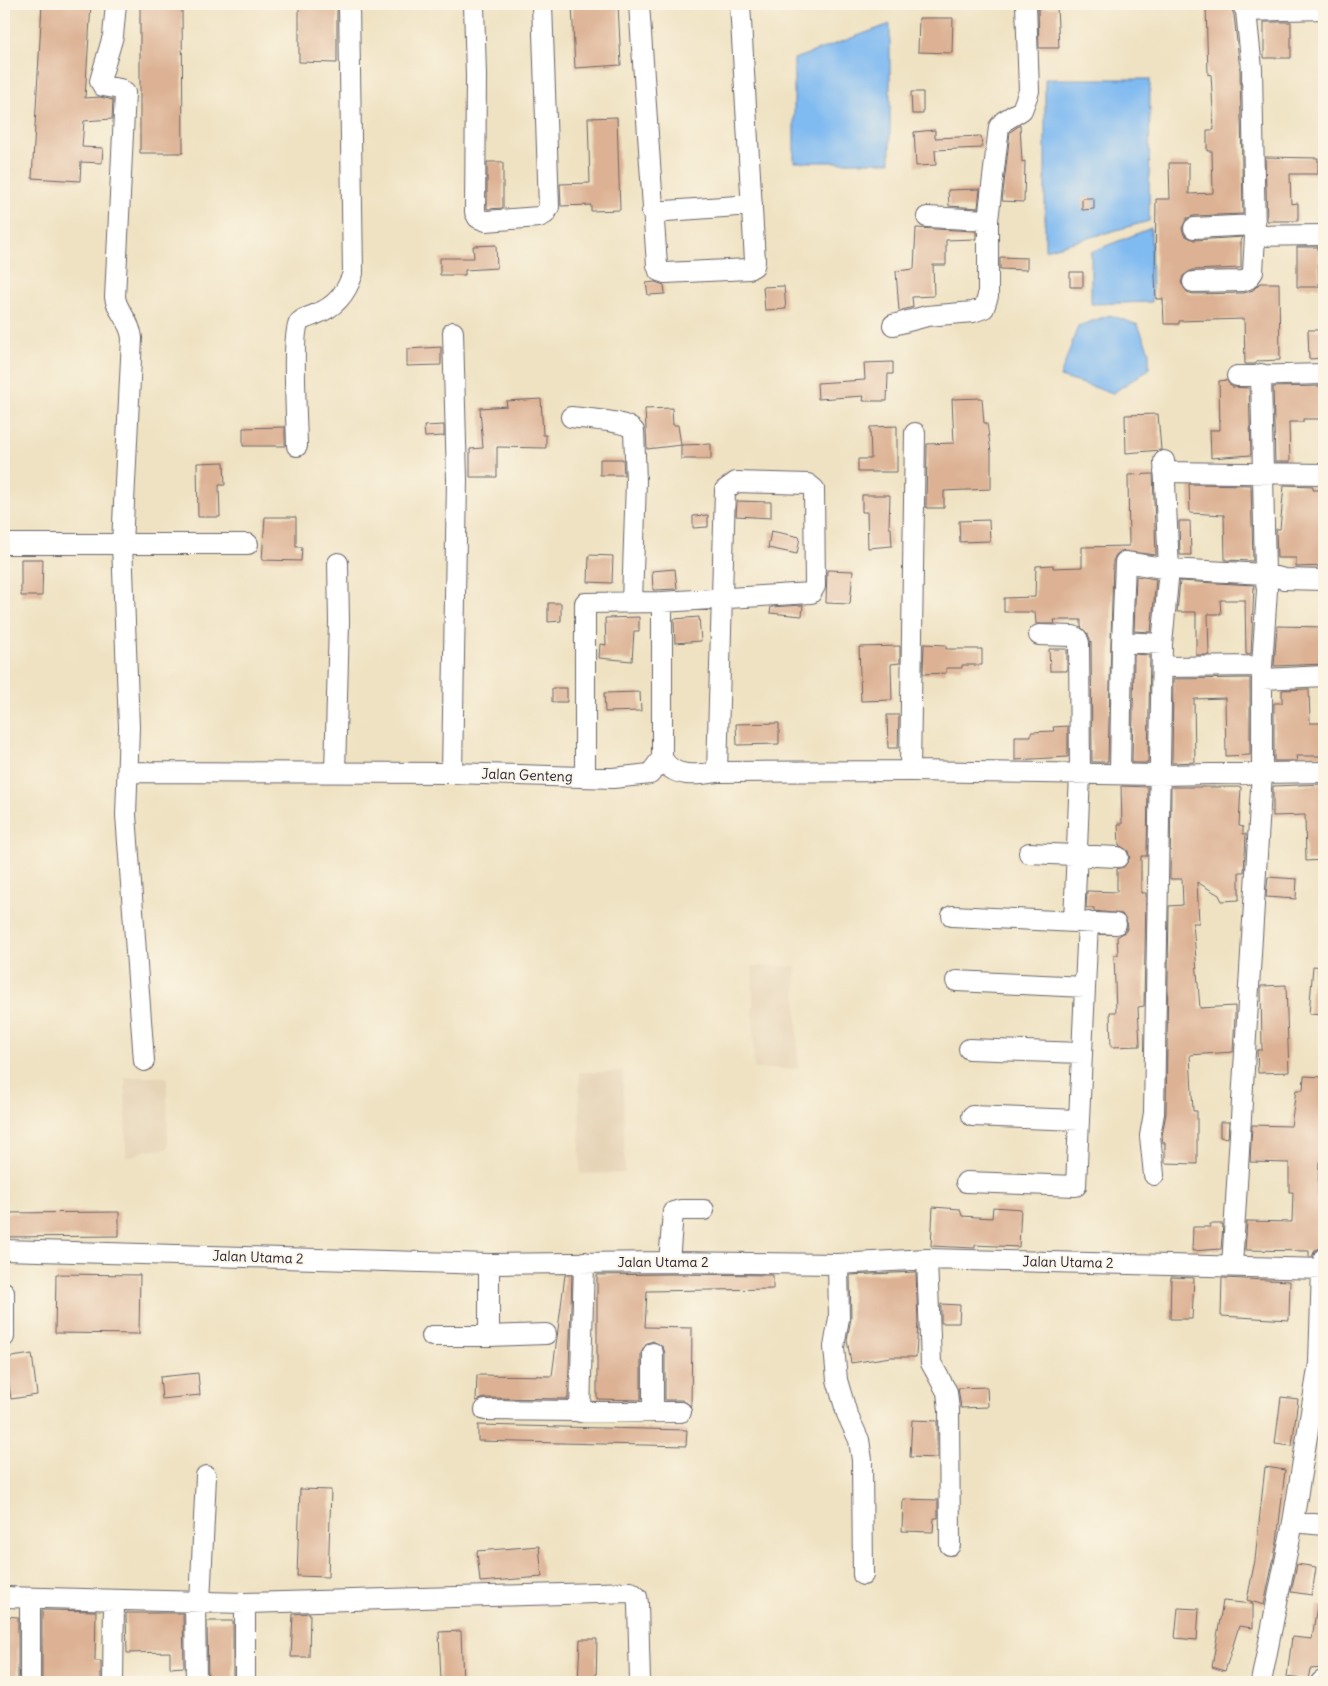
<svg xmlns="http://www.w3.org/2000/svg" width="1328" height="1686" font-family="Delius,sans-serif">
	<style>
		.built { fill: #e6d4b7 }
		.water { fill: #7fbaf1; stroke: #506e96 }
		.building { fill: #ddb294 }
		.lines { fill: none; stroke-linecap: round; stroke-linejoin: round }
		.minor-casing { stroke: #6a656a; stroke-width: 22 }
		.minor { stroke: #fff; stroke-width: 20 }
		.labels { text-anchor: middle; stroke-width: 4; stroke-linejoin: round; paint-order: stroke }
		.street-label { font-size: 14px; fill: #22223b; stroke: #fcf5e5 }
	</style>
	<rect width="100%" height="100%" fill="#fcf5e5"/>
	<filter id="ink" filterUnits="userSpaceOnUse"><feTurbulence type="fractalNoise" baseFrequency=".02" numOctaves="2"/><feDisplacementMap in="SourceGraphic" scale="10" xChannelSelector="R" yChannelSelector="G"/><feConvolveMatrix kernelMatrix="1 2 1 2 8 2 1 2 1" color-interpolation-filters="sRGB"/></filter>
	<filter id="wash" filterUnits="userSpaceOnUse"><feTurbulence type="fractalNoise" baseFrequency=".0096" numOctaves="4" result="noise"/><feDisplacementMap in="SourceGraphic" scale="20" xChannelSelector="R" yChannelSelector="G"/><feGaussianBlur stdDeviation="1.12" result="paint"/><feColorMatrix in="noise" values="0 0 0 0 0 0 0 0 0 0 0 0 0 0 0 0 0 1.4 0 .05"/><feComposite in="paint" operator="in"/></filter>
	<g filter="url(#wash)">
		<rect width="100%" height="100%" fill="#efe2c2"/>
		<!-- built -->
		<path class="built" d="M752,966H796L798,1069H754Z
			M579,1072H623L625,1173L580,1174Z
			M125,1077H167L168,1149L147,1150L126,1158Z"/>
		<!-- water -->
		<path class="water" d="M890,24V162H794V59Z
			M1045,79H1150L1149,221L1045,250Z
			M1151,228L1152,302L1091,304V252Z
			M1110,315L1138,325L1149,351V369L1113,393L1060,377L1078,326Z"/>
		<g id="blocks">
			<!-- building -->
			<path class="building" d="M42,4H91L85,98L100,97L113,100L112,119L84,121L82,147L103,148L102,163L81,162L80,181L32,178Z
				M140,4H182L183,153H140Z
				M299,4H337V63L299,62Z
				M572,4H618L621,65L575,68Z
				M1230,5L1234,15L1240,70L1243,214L1193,216L1187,218L1182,228L1184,235L1194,240L1243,237L1241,241V268L1192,270L1183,276L1181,283L1187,292L1193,294L1244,293L1253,290L1260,283H1279L1280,360L1258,361L1255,364H1245L1244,319L1179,321V324H1164L1163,299H1156L1155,276L1156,199H1170L1169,163H1189V194L1213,193L1212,151H1207V130H1214L1211,74L1208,75L1206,6Z
				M1057,7L1059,48H1039L1038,8Z
				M919,18H953L952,53L918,52Z
				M1264,22H1291V58H1264Z
				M911,92H923V114H912Z
				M617,117L620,210L591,211V205L561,206L560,184L590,183L588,118Z
				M1020,125L1022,162L1025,161L1024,202L1002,201L1010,132Z
				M935,130V138L981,136L982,148L935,150L936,165L916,166L914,132Z
				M1265,157L1318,158V174H1290L1291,204L1298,203V221H1267Z
				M487,162H503V208L487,209Z
				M980,189L978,208L949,206L948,190Z
				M1082,198H1094V209L1082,210Z
				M916,228L976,231V239L946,240V265H933L934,296L912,297L913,307L899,311L896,271L914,269Z
				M496,245L497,268L465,270V275H440V258H474L473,246Z
				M1297,247H1318L1319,287H1297Z
				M1000,257L1027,258V270L1000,269Z
				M1070,272H1083V287H1070Z
				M655,282L664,285L665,294L648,295L646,283Z
				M784,286L786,309L765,310L763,287Z
				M1308,330H1324V358L1309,359Z
				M441,347V365L407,366V349Z
				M893,362V374H888L887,401H863L864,396L818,399L817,383L865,380L864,363Z
				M1226,380L1232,387L1249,388L1251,455L1211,458L1210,430H1220L1219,381Z
				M1323,386L1324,419H1303V422H1289L1290,462H1275L1273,387Z
				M982,398L984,423H987L991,452V489L944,491V508H926L927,444L954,443L952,399Z
				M541,399L543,435H546V448L497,447V477H470V449L483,448L480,408L507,406L506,401Z
				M672,408L673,425H678L681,445L647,449L645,409Z
				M1158,414L1161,450L1126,453L1125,415Z
				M444,425V436L425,437L424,426Z
				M897,426V472H858V459H871L870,427Z
				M285,427V446H243V428Z
				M711,444V459H681V445Z
				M600,459H623L624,475H600Z
				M224,462L225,485H219L220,517H198L197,463Z
				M1153,474L1156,555L1121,551L1116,555L1113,561L1108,762H1092L1091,643L1088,634L1081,627V620H1054L1055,624H1036L1035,612H1004V598L1035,597L1036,566L1053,565V568L1082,567V547L1129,546L1128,475Z
				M1189,484L1251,485L1253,561L1225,560L1224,515L1190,513Z
				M1284,485L1313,486V490H1324V566L1296,567V558H1277L1276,529H1280Z
				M862,495H890L889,528H891L892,546L868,548L867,512H862Z
				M737,501L771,502V518L736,516Z
				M708,515V527L693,528V516Z
				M265,517H296V547H302L301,561L262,560Z
				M989,520L990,541L960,542L959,521Z
				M1179,521H1190L1191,555H1180Z
				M771,531L800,537L797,554L768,548Z
				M589,555L613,556L612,583L588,582Z
				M21,559H43L42,596H21Z
				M675,569L677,589L653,590L652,571Z
				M827,570L853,571L850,604L826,603Z
				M1136,576L1156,579L1151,632L1134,631Z
				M1180,581L1254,585L1251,654H1246L1245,600H1220L1221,614H1208L1209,655H1196V612H1177Z
				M548,603H561V621L548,622Z
				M803,605L802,616L770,613L771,607Z
				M639,617V631H634L632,661L599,658L600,644L606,645L605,618Z
				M699,617L701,641L675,643L674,619Z
				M1277,626L1324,627V664L1274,666Z
				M924,644L946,645V649H982V665H962V668H946V673L923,674Z
				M900,646V663L891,664L892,700L861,701L859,647Z
				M1049,649H1067V671H1050Z
				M1134,654L1150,655L1148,763H1132Z
				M1250,678V755L1226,756L1225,698L1194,699L1195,762L1172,763L1173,679Z
				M552,688H567V702H552Z
				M1309,689L1310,723H1324V756H1296L1297,761H1274V703H1282V690Z
				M640,692L641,711L605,712L604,693Z
				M887,715H899L898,748H888Z
				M779,723V744L737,745L736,724Z
				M1068,726V757L1015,760V736H1031V732L1054,731L1053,727Z
				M1324,784V860L1306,861L1305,815L1273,816V786Z
				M1121,786L1148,787L1147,856H1141V893H1146L1144,1006L1138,1007L1140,1046L1111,1047L1110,1012H1116L1114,955H1118L1117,937L1126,931L1128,924L1122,914L1094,911V908H1086L1087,891L1117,892V869L1124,867L1130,858L1128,851L1119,845L1118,824H1122Z
				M1171,787H1241L1239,826L1243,827V834H1246L1244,872H1239V900L1222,901L1219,895L1197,882L1199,923H1193L1200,1008L1235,1006V1016L1233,1052L1190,1055L1193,1111H1197V1164L1165,1163V1143H1163L1162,1136L1166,1113L1169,906L1183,905L1182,879H1170Z
				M1268,877L1297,879L1296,899L1266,897Z
				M1313,966L1324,967V1015L1309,1014Z
				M1286,985L1289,1072L1258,1073L1257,1050H1262L1261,986Z
				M1304,1076L1324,1077V1148H1322V1162H1319L1318,1198H1321L1320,1230H1323L1322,1247L1315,1250L1312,1257H1309V1251L1245,1250L1247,1221L1292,1222L1293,1192H1289V1163L1250,1162L1252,1125L1291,1126L1296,1090H1303Z
				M1220,1122H1229L1228,1138L1220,1137Z
				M933,1207L960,1209L962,1216L992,1218L993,1207L1021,1209L1019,1247L975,1245V1248L931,1246Z
				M119,1212V1236L4,1237V1213Z
				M1210,1224H1223L1221,1249L1192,1251L1193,1227H1210Z
				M916,1272L918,1322L916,1357H891L851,1363L847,1340L851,1318L850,1275Z
				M56,1274L140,1275L139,1334L55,1333Z
				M669,1274L773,1275V1289L647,1291L645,1327L692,1328L691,1406L682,1400H665V1353L663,1347L653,1341L647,1343L641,1353V1400L597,1399V1275Z
				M565,1275H572L568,1399L485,1398L476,1401L477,1375L552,1376Z
				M1171,1277L1194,1278L1192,1319H1170Z
				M1222,1278L1290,1281L1289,1320L1221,1316Z
				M941,1304L960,1305L959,1323H941Z
				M32,1354L37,1395L11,1399L5,1358Z
				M198,1373L200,1395L162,1399L160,1377Z
				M987,1387L988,1407L961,1408L958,1388Z
				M1281,1397L1298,1399L1292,1446L1275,1444Z
				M912,1420L937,1421V1458L910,1457Z
				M478,1425L687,1430L686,1446L478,1441Z
				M1265,1467L1285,1470L1277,1542L1264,1605L1247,1600L1255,1560Z
				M300,1489L331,1490L328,1577L297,1576Z
				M903,1499L938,1500V1518H934L933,1532L902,1531Z
				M539,1546L542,1577L480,1582L477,1551Z
				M1297,1564L1316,1567L1312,1595L1291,1592Z
				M1223,1601L1253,1604V1628L1239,1626L1225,1671L1212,1667Z
				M1317,1605L1324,1606V1668L1310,1669L1308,1680L1287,1677L1292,1637L1312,1639Z
				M1178,1608L1199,1609L1197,1640L1175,1638Z
				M42,1610L96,1611L95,1661H101V1682H42Z
				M126,1613H183L184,1667L170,1668V1652L127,1653Z
				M310,1613L309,1657H291L293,1614Z
				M4,1616L18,1617V1682H4Z
				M207,1621H233V1682H208Z
				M461,1631L463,1682H441L439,1632Z
				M580,1639H597L596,1682H578Z"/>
		</g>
	</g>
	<g filter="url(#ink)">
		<use href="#blocks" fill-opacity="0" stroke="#6a656a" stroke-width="1"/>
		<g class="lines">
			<defs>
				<path id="minor" d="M116,4L113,36L100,81L103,86L120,89L125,93L115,297C117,312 130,320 132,338L122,544L129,727L126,815L144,1061
					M474,4L476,76L475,212L478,218L486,221L539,217L545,214L549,207L542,4
					M639,4L657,265L659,271L665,273L749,269L754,266L755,261L740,4
					M1242,4L1246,11L1324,9
					M652,212L752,205
					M927,217L988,220
					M1194,228L1255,225
					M1255,236L1324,235
					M1193,282L1243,281L1248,279L1253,272L1255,236L1252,69L1246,11
					M893,325L927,316L973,312L984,308L988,296V220L999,127L1004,121L1022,110L1029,91L1026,4
					M1237,376L1324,374
					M571,417C585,419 627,420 634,431L636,481L632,602
					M297,446C297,426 291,335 299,323C302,318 311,317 316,314C336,307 347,292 353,273L349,4
					M1164,472L1324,474
					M4,544H248
					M662,602V758
					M1039,635L1073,636L1077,638L1079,643L1080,774L1074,922
					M1122,642L1125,562L1169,569L1265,574L1284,579L1324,580
					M1162,667L1262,666
					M1262,679L1324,676
					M910,771L915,433
					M128,772L452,773L613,778L650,774L662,758C673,779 698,775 717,772L910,771L1160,775L1324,772
					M335,772L339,622L338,563
					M452,773L457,480L453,332
					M1120,774L1122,642L1162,644
					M585,777V603L662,602L811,593L815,586L814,489L808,484L736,482L725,490L717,772
					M1029,853L1118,857
					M952,916L1116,924
					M956,981L1085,987
					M969,1049L1082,1053
					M972,1116L1079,1120
					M1154,1175L1150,1136L1154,1113L1162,644L1169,569L1164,461
					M966,1182L1076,1186L1088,922
					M4,1250L489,1264L669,1262L838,1264L927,1259L1324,1269
					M927,1259L931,1363L947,1392L949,1410L950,1545
					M669,1262L673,1212L680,1210H704
					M838,1264L839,1318L834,1347L837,1380L847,1414L859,1440L862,1460L863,1575
					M1232,1266L1262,773V666L1267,590L1265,574L1261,374
					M4,1292V1337
					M432,1336H489V1264
					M489,1336L546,1334
					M485,1410L681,1412
					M580,1412L584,1262
					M653,1412V1353
					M1293,1522L1324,1525
					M4,1597L245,1603L631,1592L637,1597L638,1604L640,1682
					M30,1598V1682
					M195,1602L196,1682
					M200,1603L206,1476
					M113,1682L114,1601
					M245,1682V1603
					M1261,1682L1293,1522L1319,1363L1322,1268L1324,1258
					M1321,1682L1324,1680"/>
			</defs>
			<!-- minor casing -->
			<use href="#minor" class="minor-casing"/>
			<!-- minor -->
			<use href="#minor" class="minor"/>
		</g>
	</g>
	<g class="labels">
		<!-- street labels -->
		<g class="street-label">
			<text transform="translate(527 775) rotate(2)" y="5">Jalan Genteng</text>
			<text transform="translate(258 1257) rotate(2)" y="5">Jalan Utama 2</text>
			<text x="663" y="1267">Jalan Utama 2</text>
			<text transform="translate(1068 1262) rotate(1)" y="5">Jalan Utama 2</text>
		</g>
	</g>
	<!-- margin -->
	<rect width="1328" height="1686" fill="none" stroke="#fcf5e5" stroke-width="20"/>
</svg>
